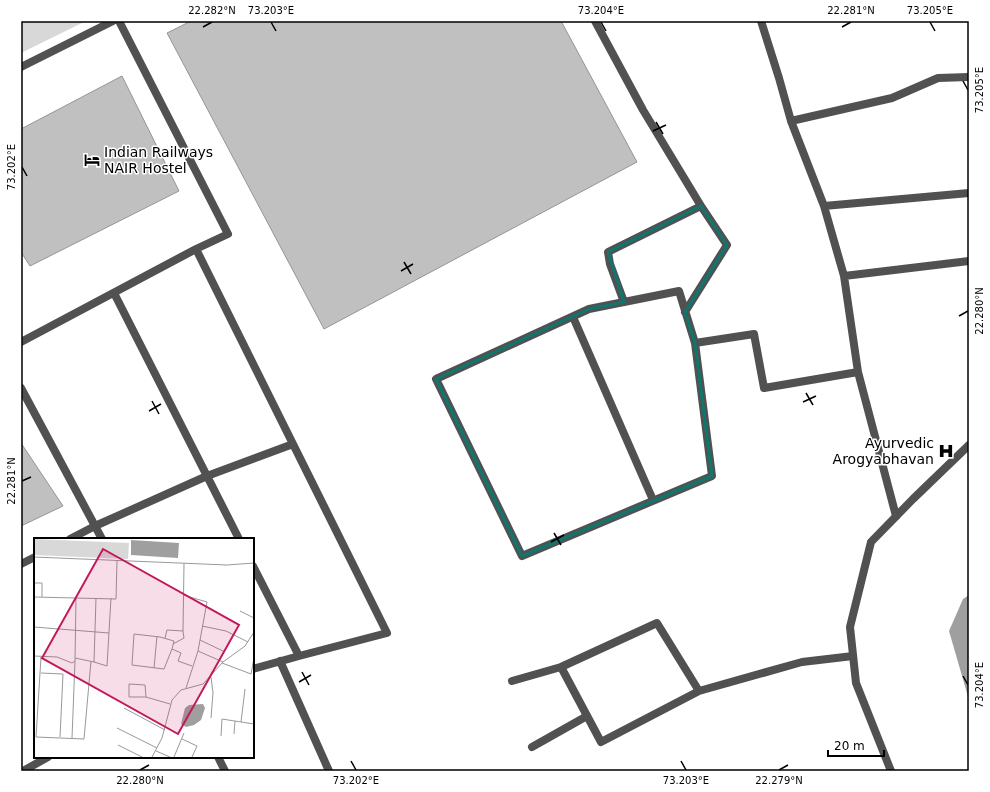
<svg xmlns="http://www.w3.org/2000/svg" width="990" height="792" font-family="'DejaVu Sans',sans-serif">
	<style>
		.green { fill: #d8d8d8 }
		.water { fill: #9f9f9f }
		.building { fill: #c0c0c0; stroke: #959595 }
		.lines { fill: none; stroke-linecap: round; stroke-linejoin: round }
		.minor { stroke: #515151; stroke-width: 8 }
		.tertiary { stroke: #515151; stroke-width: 8 }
		.marked { fill: none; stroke: #0f766e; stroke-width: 3; stroke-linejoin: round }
		.ticks { fill: none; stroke: #000; stroke-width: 1.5 }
		.labels { text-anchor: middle; stroke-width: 3; stroke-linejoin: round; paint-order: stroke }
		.poi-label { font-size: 14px; fill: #000; stroke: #fff; text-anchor: start }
		.inset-road { fill: none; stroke: #999; stroke-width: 1 }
		.view { fill: #c2185b; fill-opacity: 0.15; stroke: #c2185b; stroke-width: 2 }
		.inset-edge { fill: none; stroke: #000; stroke-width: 2 }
		.neatline { fill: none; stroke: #000; stroke-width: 1.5 }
		.ticks-label { font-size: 10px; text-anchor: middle; fill: #000 }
	</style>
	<rect width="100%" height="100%" fill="#fff"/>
	<!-- green -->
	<path class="green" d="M21,21H86L21,53Z"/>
	<!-- water -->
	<path class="water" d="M969,595V700L949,631L963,599Z"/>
	<!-- building -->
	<path class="building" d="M191,21H561L637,162L324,329L167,33Z
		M122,76L179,191L30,266L21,252V129Z
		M21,443L63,506L21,526Z"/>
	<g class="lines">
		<!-- minor -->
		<path class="minor" d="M595,21L643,110L701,206L608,252L610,264L624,302
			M761,21L779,78L791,121L824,206L844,276L858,372L896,516
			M791,121L892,98L938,78L969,77
			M824,206L969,193
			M196,249L387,633L299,656
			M844,276L969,261
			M114,293L239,539
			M685,312L727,245L701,206
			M573,317L653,500
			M21,342L196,249L228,234L119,21
			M695,343L712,476L522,556L436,379L589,309L679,291L695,343L754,334L764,388L858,372
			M21,388L102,539
			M70,539L95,526L207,476L293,444
			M21,564L35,557
			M253,566L299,656L253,669
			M280,661L329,771
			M512,681L561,667
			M699,691L601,742L561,667L657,623L699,691L802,662L853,656
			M532,747L587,716
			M218,757L225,771
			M23,771L48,757"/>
		<!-- tertiary -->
		<path class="tertiary" d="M21,67L113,21
			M891,771L856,683L850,627L871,542L913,499L969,445"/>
	</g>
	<!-- marked area -->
	<path class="marked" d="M701,206L727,245L685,312L695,343L712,476L522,556L436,379L589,309L624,302L608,252Z"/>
	<!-- ticks -->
	<path class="ticks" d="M271,22L276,31M601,22L606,31M930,22L935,31M203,27L212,22M842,27L851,22M963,81L968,90M656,122L663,134M653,131L666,125M22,167L27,176M404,262L411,274M401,271L413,264M959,316L968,311M806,393L813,405M152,401L159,414M803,402L816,396M149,411L161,404M22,481L31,477M554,533L561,545M551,542L564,535M302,672L309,685M963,676L968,685M299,682L311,675M351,761L356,770M681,761L686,770M140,770L149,765M779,770L788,765"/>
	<!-- icons -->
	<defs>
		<symbol id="hotel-bare" viewBox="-9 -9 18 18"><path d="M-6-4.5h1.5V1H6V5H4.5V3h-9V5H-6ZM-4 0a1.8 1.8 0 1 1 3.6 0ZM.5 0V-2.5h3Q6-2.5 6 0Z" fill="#000" stroke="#fff" stroke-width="2.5" paint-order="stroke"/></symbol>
		<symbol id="hospital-bare" viewBox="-9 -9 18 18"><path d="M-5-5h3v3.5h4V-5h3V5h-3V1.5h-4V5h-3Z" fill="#000" stroke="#fff" stroke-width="2.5" paint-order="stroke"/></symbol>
	</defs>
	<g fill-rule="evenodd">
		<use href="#hotel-bare" x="81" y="149" width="22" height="22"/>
		<use href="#hospital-bare" x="935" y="440" width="22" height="22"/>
	</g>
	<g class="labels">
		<!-- poi labels -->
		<g class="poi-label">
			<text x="104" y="157">Indian Railways<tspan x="104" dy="16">NAIR Hostel</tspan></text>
			<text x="934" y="448" text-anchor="end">Ayurvedic<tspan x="934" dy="16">Arogyabhavan</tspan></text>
		</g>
	</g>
	<!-- overview -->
	<g transform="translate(34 538)">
		<rect width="220" height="220" fill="#fff"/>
		<path d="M0,1L95,5L94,21L0,17Z" fill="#d8d8d8"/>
		<path d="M97,2L145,5L144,20L97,17ZM169,166L171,170L167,182L160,187L152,189L147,186L151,170L155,167Z" fill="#9f9f9f"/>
		<path class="inset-road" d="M0,19L193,27L220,25M0,45H8V59M149,57L173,64L164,113L152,150M0,59L82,61L83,23M206,73L220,80M168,88L192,93L214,104M0,89L75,95M131,100L133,92L149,93L150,25M166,102L191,114M139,106L150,100L149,93M138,111L130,131L98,127L100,96L126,99L140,103L138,111L147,115L144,123L158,128M164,113L189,124M0,118L23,119L38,125L41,123L42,60M7,119L2,199L50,201L57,123M41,120L60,124L62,60M60,124L73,128L77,60M188,125L217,136L220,120M120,130L123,98M7,135L29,136L26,199M112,159H95V146L111,147L112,159L136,166M90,170L131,192M177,180L179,155L177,139M207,184L211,151M83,190L123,210M200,196L201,183M187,198L188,181L220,186M38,200L41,123M148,201L163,208L158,219M84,207L108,219M122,213L136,219M118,219L128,200L138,162L147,152L169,146L189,124L211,108L220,94M140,219L150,195"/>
		<path class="view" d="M69,11L205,87L144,196L8,120Z"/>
		<rect width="220" height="220" class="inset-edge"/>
	</g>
	<!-- border -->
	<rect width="990" height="792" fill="none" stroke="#ffffff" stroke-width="44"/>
	<!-- scale -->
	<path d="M828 750v6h56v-6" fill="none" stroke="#000000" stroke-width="2"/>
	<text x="834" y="750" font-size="12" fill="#000000" stroke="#ffffff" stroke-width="3" paint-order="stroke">20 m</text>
	<rect x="22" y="22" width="946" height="748" class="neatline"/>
	<g class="ticks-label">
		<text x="212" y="14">22.282°N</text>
		<text x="271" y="14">73.203°E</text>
		<text x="601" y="14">73.204°E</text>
		<text x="851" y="14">22.281°N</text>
		<text x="930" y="14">73.205°E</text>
		<text transform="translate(979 90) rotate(-90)" y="4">73.205°E</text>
		<text transform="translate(11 167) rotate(-90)" y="4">73.202°E</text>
		<text transform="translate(979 311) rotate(-90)" y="4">22.280°N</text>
		<text transform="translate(11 481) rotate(-90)" y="4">22.281°N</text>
		<text transform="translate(979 685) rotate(-90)" y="4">73.204°E</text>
		<text x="140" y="784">22.280°N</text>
		<text x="356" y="784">73.202°E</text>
		<text x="686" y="784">73.203°E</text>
		<text x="779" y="784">22.279°N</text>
	</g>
</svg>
